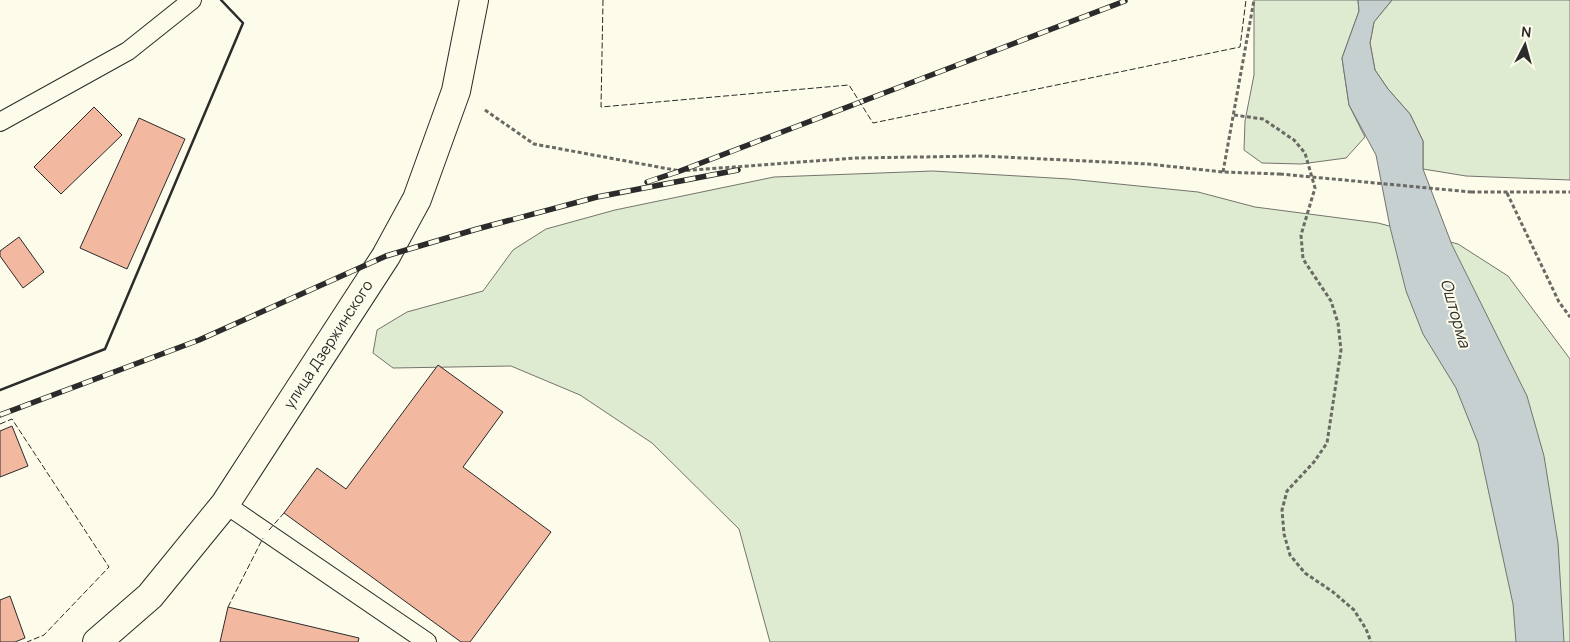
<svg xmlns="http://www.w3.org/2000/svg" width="1570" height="642" font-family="Manrope,sans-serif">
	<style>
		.green { fill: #deebd1; stroke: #74746e }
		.water { fill: #c7d0d0; stroke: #74746e }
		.building { fill: #f2b8a0; stroke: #2b2b2b }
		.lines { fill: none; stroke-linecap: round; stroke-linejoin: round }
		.service-casing { stroke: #2b2b2b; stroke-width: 20 }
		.minor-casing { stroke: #2b2b2b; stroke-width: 30 }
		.path { stroke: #6a6964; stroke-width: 3; stroke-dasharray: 4 2.5; stroke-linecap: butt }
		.service { stroke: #fdfbea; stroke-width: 18 }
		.minor { stroke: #fdfbea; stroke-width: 28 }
		.rail-casing { stroke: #2b2b2b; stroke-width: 5.5 }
		.rail { stroke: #fdfbea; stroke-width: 4; stroke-dasharray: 11; stroke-linecap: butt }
		.path-bridge { stroke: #6a6964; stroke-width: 3; stroke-dasharray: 4 2.5; stroke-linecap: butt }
		.fence { stroke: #2b2b2b; stroke-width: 1; stroke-dasharray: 6 2.5; stroke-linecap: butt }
		.wall { stroke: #2b2b2b; stroke-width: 2.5 }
		.labels { text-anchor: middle; stroke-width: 4; stroke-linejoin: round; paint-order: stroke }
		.street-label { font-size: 15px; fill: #2b2b2b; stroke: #fdfbea }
		.water-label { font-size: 16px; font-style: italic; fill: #2b2b2b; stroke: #fdfbea }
	</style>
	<rect width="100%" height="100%" fill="#fdfbea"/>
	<!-- green -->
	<path class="green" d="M1254,0H1358L1359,11L1342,58L1349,105L1365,137L1346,158L1301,164L1262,163L1244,150L1245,121L1254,75Z
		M1392,0H1570V180L1466,176L1423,169V141L1410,114L1388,89L1375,70L1370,43L1374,22Z
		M933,171L1069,179L1198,192L1255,207L1378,223L1458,244L1508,276L1570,359V642H770L739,529L652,443L580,395L511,366L393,368L373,353L377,330L407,312L483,291L513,250L546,229L615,210L774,177Z"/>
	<!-- water -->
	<path class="water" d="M1358,0H1392L1374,22L1370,43L1375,70L1388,89L1410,114L1423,141V169L1452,245L1527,396L1544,456L1558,543L1564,642H1516L1513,604L1478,443L1456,388L1423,334L1406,291L1390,227L1376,155L1349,105L1342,58L1359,11Z"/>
	<!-- building -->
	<path class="building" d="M94,107L122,135L61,194L34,167Z
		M139,118L185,139L127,269L80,248Z
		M19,237L44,272L23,288L0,256V251Z
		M438,365L503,412L463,467L551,532L470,642H461L284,513L317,468L346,489Z
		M12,426L28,466L0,477V431Z
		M10,596L25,638L15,642H0V600Z
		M228,607L359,638L358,642H220Z"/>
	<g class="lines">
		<defs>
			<path id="service" d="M0,122L128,51L192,0
				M225,504L427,642"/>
			<g id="minor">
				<path id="s1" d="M97,642L150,596L225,504L386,256L417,199L456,91L474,0"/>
			</g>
		</defs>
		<!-- service casing -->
		<use href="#service" class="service-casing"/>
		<!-- minor casing -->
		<use href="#minor" class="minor-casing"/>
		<!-- path -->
		<path class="path" d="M485,110L534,144L680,171L855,158L982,156L1148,164L1223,172L1280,174
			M1234,115L1263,119L1294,140L1305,153L1315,188L1301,235L1303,259L1331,301L1338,323L1341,350L1327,443L1314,462L1287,491L1282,510L1284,534L1290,555L1305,573L1333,592L1354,610L1366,629L1371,642
			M1223,172L1254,0
			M1471,192H1570
			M1507,193L1559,302L1570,317"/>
		<!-- service -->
		<use href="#service" class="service"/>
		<!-- minor -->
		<use href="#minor" class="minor"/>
		<defs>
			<path id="rail" d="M647,182L680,171L1125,1
				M0,415L199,340L386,256L477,229L597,197L738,170"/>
		</defs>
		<!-- rail casing -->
		<use href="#rail" class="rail-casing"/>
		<!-- rail -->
		<use href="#rail" class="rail"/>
		<!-- path-bridge -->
		<path class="path-bridge" d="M1280,174L1471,192"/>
		<!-- fence -->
		<path class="fence" d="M603,0L601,107L849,85L873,123L1240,47L1246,0
			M0,424L12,419L109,567L44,635L27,642
			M269,530L284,513
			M228,607L263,538"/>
		<!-- wall -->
		<path class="wall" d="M0,390L105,349L243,23L221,0"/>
	</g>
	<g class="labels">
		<!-- street labels -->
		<g class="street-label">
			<text dy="5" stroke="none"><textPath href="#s1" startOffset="379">улица Дзержинского</textPath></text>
		</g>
		<!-- water labels -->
		<g class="water-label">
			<text transform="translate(1456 313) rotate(74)" y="6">Ошторма</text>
		</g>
	</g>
	<!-- north arrow -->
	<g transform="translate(1525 45) rotate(6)" stroke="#fdfbea" stroke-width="4" paint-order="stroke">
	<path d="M0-4L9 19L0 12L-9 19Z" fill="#2b2b2b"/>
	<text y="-8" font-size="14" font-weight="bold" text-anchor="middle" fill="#2b2b2b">N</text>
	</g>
</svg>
